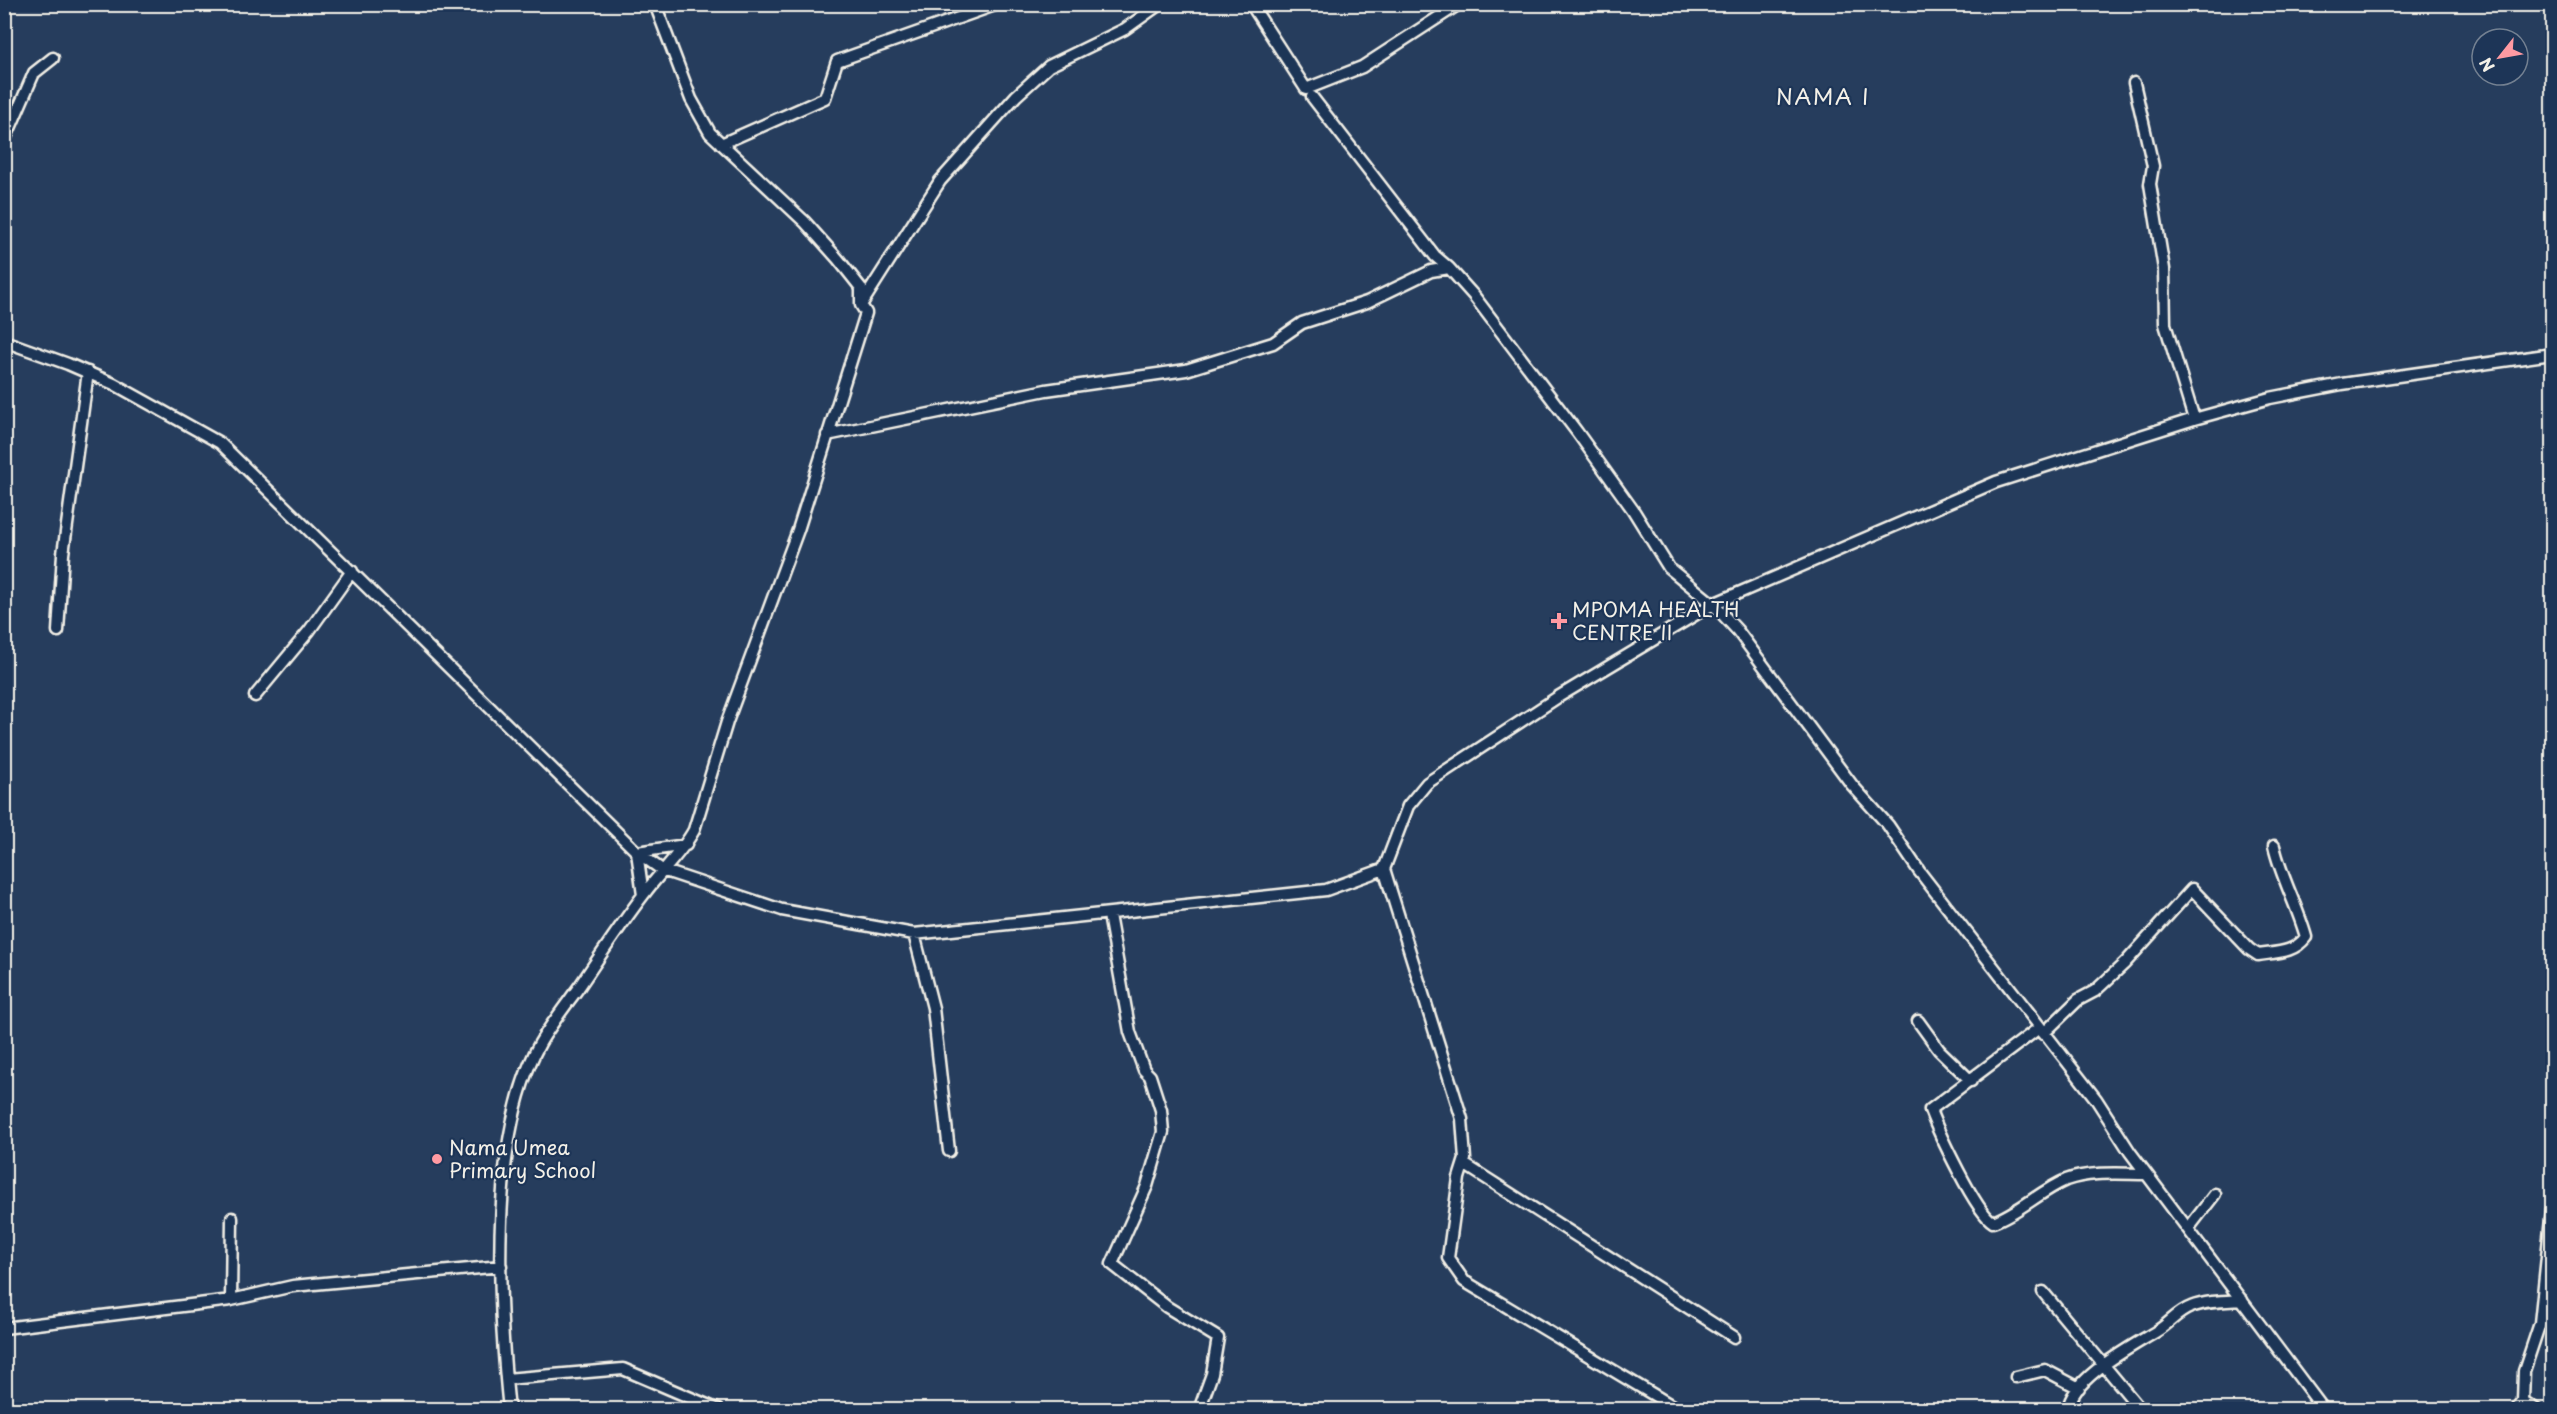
<svg xmlns="http://www.w3.org/2000/svg" width="2557" height="1414" font-family="'Playpen Sans',sans-serif">
	<style>
		.lines { fill: none; stroke-linecap: round; stroke-linejoin: round }
		.minor-casing { stroke: #f4f1e8; stroke-width: 15 }
		.minor { stroke: #1d3557; stroke-width: 10 }
		.poi-dot { fill: #ff9aa2; stroke: #1d3557; stroke-width: 2 }
		.labels { text-anchor: middle; stroke-width: 4.5; stroke-linejoin: round; paint-order: stroke }
		.poi-label { font-size: 20px; fill: #f4f1e8; stroke: #1d3557; text-anchor: start }
		.quarter-label { font-size: 22px; letter-spacing: 1.5px; fill: #f4f1e8; stroke: #1d3557 }
	</style>
	<rect width="100%" height="100%" fill="#263d5d"/>
	<filter id="ink" filterUnits="userSpaceOnUse"><feTurbulence type="fractalNoise" baseFrequency=".0167" numOctaves="2"/><feDisplacementMap in="SourceGraphic" scale="12" xChannelSelector="R" yChannelSelector="G"/><feConvolveMatrix kernelMatrix="1 2 1 2 8 2 1 2 1" color-interpolation-filters="sRGB"/></filter>
	<g filter="url(#ink)">
		<g class="lines">
			<defs>
				<path id="minor" d="M1251,4L1306,89L1362,67L1459,4
					M2134,83L2153,166L2150,184L2164,269L2165,324L2194,419
					M4,142L34,73L53,58
					M721,144L825,98L837,61L998,4
					M1449,268L1474,296L1577,432L1633,510L1669,568L1713,604L1737,630L1852,785L1888,825L1919,871L2096,1099L2130,1152L2324,1410
					M861,305L940,181L1016,96L1049,66L1125,29L1160,4
					M4,341L68,364L114,384L220,443L637,852L662,870L782,910L914,934L1326,890L1384,869L1408,806L1427,783L1558,697L1713,604L1996,482L2194,419L2270,398L2342,384L2552,354
					M827,435L1046,390L1186,370L1273,343L1302,323L1367,302L1431,271L1449,268L1435,256L1312,97
					M58,631L63,554L88,372
					M255,696L309,631L352,571
					M1384,869L1462,1119L1465,1159L1459,1178L1448,1258L1464,1281L1679,1410
					M643,895L637,852L686,845
					M1109,915L1130,1032L1144,1070L1150,1076L1161,1110L1163,1132L1147,1186L1112,1264L1167,1307L1218,1338L1212,1374L1199,1410
					M914,934L933,1008L949,1151
					M1918,1021L1939,1050L1971,1081
					M2039,1028L1930,1110C1938,1131 1976,1213 1993,1222C2020,1212 2040,1191 2066,1180C2091,1171 2120,1174 2146,1174
					M2043,1034L2078,1000L2095,991L2125,963L2192,889L2249,949L2258,955C2277,952 2294,953 2306,937C2297,905 2281,877 2274,846
					M1464,1164L1734,1337
					M2188,1229L2215,1194
					M2043,1292L2141,1410
					M231,1300L232,1218
					M4,1328L231,1300L293,1286L501,1266
					M2016,1377L2045,1370L2079,1388
					M506,1379L623,1369L719,1410
					M2523,1401L2537,1410
					M2068,1409C2073,1377 2130,1348 2157,1331C2169,1324 2177,1312 2191,1307C2206,1301 2225,1301 2242,1300
					M509,1410C498,1305 488,1137 540,1043C551,1024 566,1005 579,987C600,956 621,924 644,894C660,872 681,854 694,830L727,722L798,530L866,313L861,305V288L838,259L805,222L710,133L691,99L655,4
					M2516,1410L2523,1401L2524,1371L2540,1323L2552,1209"/>
			</defs>
			<!-- minor casing -->
			<use href="#minor" class="minor-casing"/>
			<!-- minor -->
			<use href="#minor" class="minor"/>
		</g>
	</g>
	<!-- markers -->
	<g class="poi-dot">
		<path d="M1556 612h6v6h6v6h-6v6h-6v-6h-6v-6h6z"/>
		<circle cx="437" cy="1159" r="6"/>
	</g>
	<g class="labels">
		<!-- poi labels -->
		<g class="poi-label">
			<text x="1572" y="617">MPOMA HEALTH<tspan x="1572" dy="23">CENTRE II</tspan></text>
			<text x="449" y="1155">Nama Umea<tspan x="449" dy="23">Primary School</tspan></text>
		</g>
		<!-- quarter labels -->
		<g class="quarter-label">
			<text x="1823" y="105">NAMA I</text>
		</g>
	</g>
	<!-- margin -->
	<rect width="2557" height="1414" fill="none" stroke="#1d3557" stroke-width="24"/>
	<rect x="12" y="12" width="2533" height="1390" fill="none" stroke="#f4f1e8" stroke-width="2" filter="url(#ink)"/>
	<!-- north arrow -->
	<g transform="translate(2500 57) rotate(239)"><circle r="28" fill="#1d3557" stroke="#738091" stroke-width="1.5"/>
	<path d="M0-4.5L10 22L0 15L-10 22Z" fill="#ff9aa2"/>
	<text y="-9" font-size="16" font-weight="bold" text-anchor="middle" fill="#f4f1e8">N</text>
	</g>
</svg>
